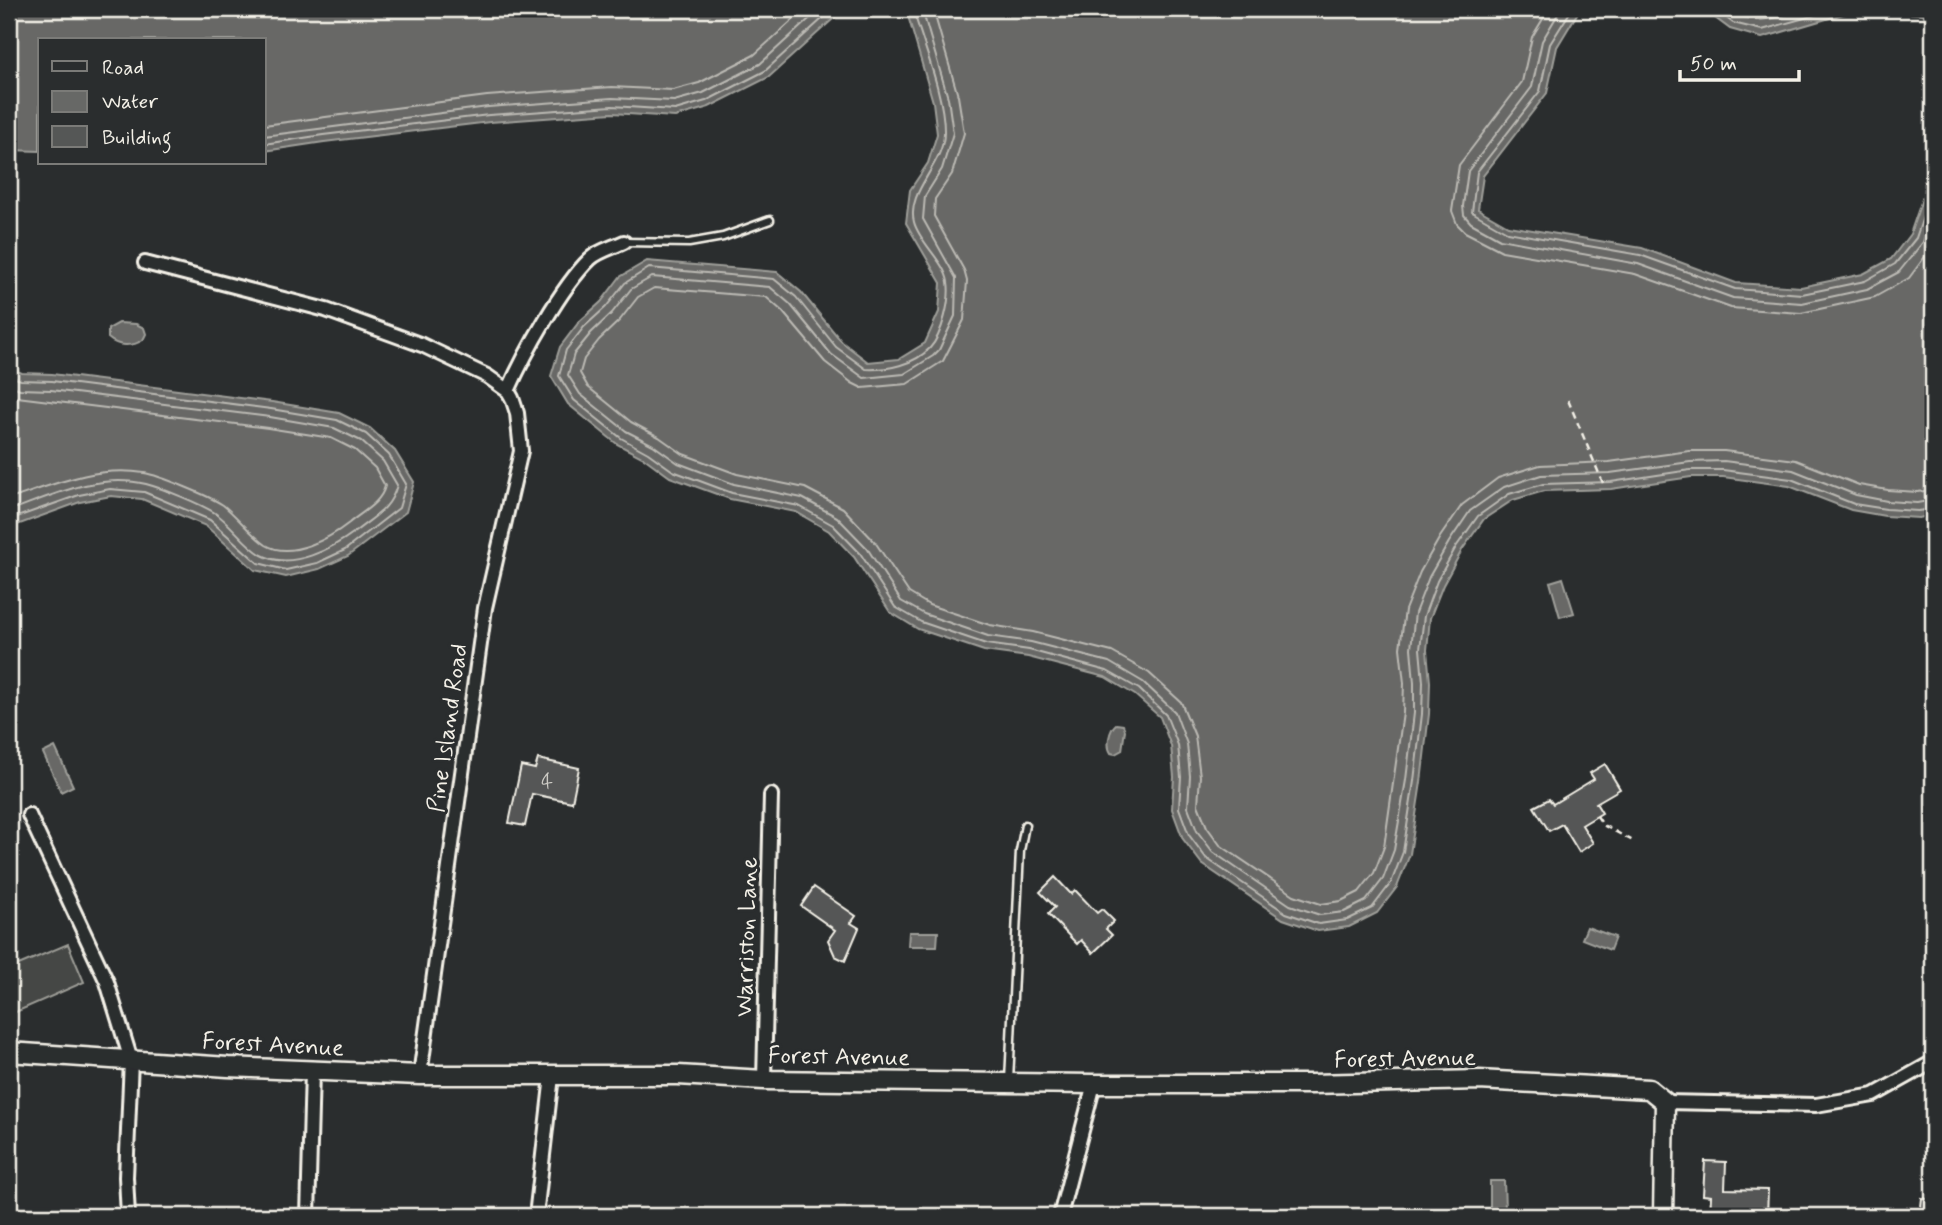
<svg xmlns="http://www.w3.org/2000/svg" width="1942" height="1225" font-family="Mynerve,sans-serif">
	<style>
		.green { fill: #444645; stroke: #9c9c96; stroke-width: 2 }
		.water { fill: #676866; stroke: #9f9f9a; stroke-width: 2 }
		.lines { fill: none; stroke-linecap: round; stroke-linejoin: round }
		.shore { stroke: #bcbab4; stroke-width: 2 }
		.building { fill: #555756; stroke: #f4f1e8; stroke-width: 2 }
		.lane-casing { stroke: #f4f1e8; stroke-width: 11 }
		.street-casing { stroke: #f4f1e8; stroke-width: 18 }
		.secondary-casing { stroke: #f4f1e8; stroke-width: 23 }
		.path { stroke: #f4f1e8; stroke-width: 2.5; stroke-dasharray: 7 5; stroke-linecap: butt }
		.lane { stroke: #2a2d2e; stroke-width: 6 }
		.street { stroke: #2a2d2e; stroke-width: 12 }
		.secondary { stroke: #2a2d2e; stroke-width: 18 }
		.labels { text-anchor: middle; stroke-width: 6; stroke-linejoin: round; paint-order: stroke }
		.number-label { font-size: 21px; fill: #cccac4 }
		.street-label { font-size: 24px; fill: #f4f1e8; stroke: #2a2d2e }
	</style>
	<rect width="100%" height="100%" fill="#2a2d2e"/>
	<filter id="ink" filterUnits="userSpaceOnUse"><feTurbulence type="fractalNoise" baseFrequency=".0143" numOctaves="2"/><feDisplacementMap in="SourceGraphic" scale="14" xChannelSelector="R" yChannelSelector="G"/><feConvolveMatrix kernelMatrix="1 2 1 2 8 2 1 2 1" color-interpolation-filters="sRGB"/></filter>
	<g filter="url(#ink)">
		<!-- green -->
		<path class="green" d="M68,944L84,982L9,1015V969Z"/>
		<!-- water -->
		<path class="water" d="M9,9H844L769,77L709,107L675,117L612,113L490,122L324,142L264,151V40H40V151L9,150Z
			M906,9H1580L1557,47L1547,93L1483,176L1478,209L1508,226L1642,248L1736,283L1801,287L1863,274L1891,259L1910,234L1932,170L1933,156V515L1919,518L1885,516L1851,510L1789,486L1723,477H1691L1611,489L1544,491L1513,500L1484,519L1462,550L1443,585L1430,618L1427,650L1430,682L1429,714L1421,782L1410,854L1397,887L1377,913L1349,927L1318,931L1283,919L1202,864L1183,839L1172,809L1174,777L1171,746L1160,717L1135,695L1105,677L1028,657L984,651L918,629L890,612L854,557L829,531L796,512L730,499L670,477L644,458L617,444L568,404L551,376L560,347L579,322L601,302L620,277L647,261L777,272L801,292L842,342L868,362L899,359L925,343L939,312L941,283L906,223L910,190L928,163L937,134L933,102Z
			M1703,9H1933V31L1923,14L1857,10L1762,38L1730,29Z
			M119,323L136,324L144,328L146,334L143,340C132,347 118,347 108,338V329Z
			M9,368L22,373L52,374L272,402L339,413L370,428L395,451L414,482L406,512L348,556L319,569L286,577L255,570L206,526L142,499L111,496L80,502L17,525L9,523Z
			M1563,578L1574,613L1560,617L1550,582Z
			M1116,724L1123,725L1125,730L1122,750L1115,754L1111,753C1106,746 1109,730 1116,724Z
			M55,747L73,786L61,792L43,753Z
			M1587,927L1615,937L1610,950L1582,939Z
			M909,932H938L937,946H908Z
			M1490,1181H1504L1505,1209L1490,1210Z"/>
		<g class="lines">
			<!-- shore -->
			<path class="shore" d="M913,9C923,44 945,97 944,133C944,164 906,192 914,222C919,242 945,262 948,282C951,300 942,335 930,348C914,365 887,370 866,369L836,347L796,297L774,279L649,268L625,283L606,307L584,327L566,350L559,376L574,400L621,438L648,453L673,471L732,493L799,506L833,525L860,553L895,607L921,622L986,644L1029,650L1107,671L1139,689L1166,715L1178,745L1181,777L1179,808L1189,835L1206,858L1286,913L1319,924L1347,920L1372,908L1391,883L1403,852L1414,781L1422,714L1423,682L1420,649L1424,616L1437,581L1456,547L1478,516L1509,494L1543,484L1611,482L1690,470H1723L1791,479L1854,504L1886,509L1918,511L1933,509
				M922,9L948,98L953,133L942,169L925,196L923,219L956,278L955,316L939,350L933,356L904,374L864,378L831,354L790,304L770,287L652,277L631,289L612,313L591,333L574,354L568,375L580,394L626,431L653,445L678,463L734,484L802,498L837,517L867,548L901,601L924,614L988,636L1031,642L1109,662L1143,682L1175,712L1187,744L1190,776L1188,807L1197,831L1213,852L1290,905L1320,915L1344,912L1366,901L1383,879L1394,850L1406,780L1414,713V683L1411,648L1415,613L1429,577L1449,542L1470,511L1504,487L1541,475L1610,473L1690,462L1724,461L1793,470L1856,495L1887,501L1917,503L1933,500
				M933,9L958,96L964,133L952,174L935,199L934,216L964,270L967,281L964,320L943,361L907,384L862,388L852,383L825,362L782,311L766,297L654,288L638,297L620,320L599,340L584,359L580,373L588,387L631,422L659,437L683,454L737,474L805,488L843,508L875,542L909,593L929,605L990,625L1033,632L1112,652L1149,673L1181,702L1195,736L1200,776L1198,805L1207,827L1220,845L1294,895L1321,904L1341,901L1359,892L1374,873L1384,847L1403,713L1404,683L1400,648L1405,610L1420,572L1440,537L1462,505L1498,478L1540,465L1609,462L1689,451H1724L1796,460L1859,485L1888,490L1917,492L1933,490
				M1549,9L1532,37L1522,82L1459,165L1452,211L1457,224L1465,232L1502,251L1635,274L1731,308L1801,313L1875,297L1909,278L1933,246
				M1561,9L1542,41L1532,87L1468,171L1463,206L1464,215L1471,223L1500,239L1638,264L1733,298L1802,303L1867,289L1899,272L1923,242L1933,214
				M1572,9L1550,44L1540,91L1477,172L1472,212L1507,232L1640,255L1735,289L1802,294L1865,281L1895,264L1916,238L1933,187
				M1715,9L1733,23L1762,30L1837,9
				M1729,9C1755,28 1778,17 1805,9
				M264,125L487,96L612,87L673,90L699,83L754,55L805,9
				M264,136L488,107L612,98L674,101L703,93L760,64L820,9
				M264,144L323,135L489,115L612,106L675,110L706,101L765,71L833,9
				M9,376L21,380L52,381L271,409L337,420L366,434L389,455L406,484L399,508L345,550L317,563L286,570L258,563L210,520L144,492L110,489L79,495L17,517H9
				M9,385L20,389L51,390L270,417L334,428L361,441L383,461L397,485C390,510 376,515 356,531C333,548 292,571 262,555C244,545 232,524 215,513C201,504 162,488 146,484C101,473 57,493 17,508H9
				M9,396L268,428L331,438L355,450L375,468L385,486C381,503 362,512 349,523C330,538 291,560 266,545C250,534 238,517 223,505C211,497 159,475 144,473C98,466 59,482 16,497H9"/>
		</g>
		<!-- building -->
		<path class="building" d="M538,759L579,768L572,802L532,794L525,826L509,823L521,766L535,769Z
			M1605,764L1620,789L1596,803L1602,813L1582,825L1593,843L1579,852L1562,824L1549,831L1534,807L1549,799L1553,804L1594,779L1590,773Z
			M1055,877L1071,894L1075,890L1097,913L1102,909L1114,921L1106,929L1112,935L1093,953L1081,940L1077,944L1048,914L1055,907L1040,892Z
			M814,887L856,916L851,923L859,928L845,961L835,956L828,940L835,930L801,906Z
			M1705,1161L1726,1162L1725,1189L1768,1190L1767,1216H1710L1711,1196L1703,1195Z
			M1922,1198L1933,1200V1216H1920Z"/>
		<g class="lines">
			<defs>
				<path id="lane" d="M624,242L689,243L723,237L770,220
					M1009,1081L1020,851L1025,825"/>
				<path id="street" d="M145,263L326,310L422,345L487,376L508,391L512,398L517,413L521,451L485,608L420,1075
					M508,391C525,353 561,287 590,259C598,251 614,247 624,242
					M29,815L107,982L131,1060L126,1177L128,1216
					M764,1080L771,795
					M1665,1102L1816,1105L1874,1095L1933,1062
					M308,1216L312,1071
					M536,1216L552,1076
					M1060,1216L1094,1084"/>
				<path id="secondary" d="M9,1052L228,1067L420,1075H678L764,1080L1094,1084H1311L1479,1080L1649,1089L1665,1102L1663,1216"/>
			</defs>
			<!-- lane casing -->
			<use href="#lane" class="lane-casing"/>
			<!-- street casing -->
			<use href="#street" class="street-casing"/>
			<!-- secondary casing -->
			<use href="#secondary" class="secondary-casing"/>
			<!-- path -->
			<path class="path" d="M1568,400L1603,483
				M1597,816L1603,825L1633,841"/>
			<!-- lane -->
			<use href="#lane" class="lane"/>
			<!-- street -->
			<use href="#street" class="street"/>
			<!-- secondary -->
			<use href="#secondary" class="secondary"/>
		</g>
	</g>
	<g class="labels">
		<!-- number labels -->
		<g class="number-label">
			<text x="547" y="788">4</text>
		</g>
		<!-- street labels -->
		<g class="street-label">
			<text transform="translate(447 728) rotate(-82)" y="8">Pine Island Road</text>
			<text transform="translate(746 937) rotate(-88)" y="8">Warriston Lane</text>
			<text transform="translate(273 1044) rotate(3)" y="8">Forest Avenue</text>
			<text transform="translate(839 1056) rotate(1)" y="8">Forest Avenue</text>
			<text transform="translate(1405 1058) rotate(-1)" y="8">Forest Avenue</text>
		</g>
	</g>
	<!-- margin -->
	<rect width="1942" height="1225" fill="none" stroke="#2a2d2e" stroke-width="35"/>
	<rect x="18" y="18" width="1907" height="1190" fill="none" stroke="#f4f1e8" stroke-width="2.5" filter="url(#ink)"/>
	<!-- legend -->
	<rect x="38" y="38" width="228" height="126" fill="#2a2d2e" stroke="#7b7b78" stroke-width="2"/>
	<rect x="52" y="61" width="35" height="10" fill="#2a2d2e" stroke="#7b7b78" stroke-width="2"/>
	<text x="102" y="74" font-size="21" fill="#f4f1e8">Road</text>
	<rect x="52" y="91" width="35" height="21" fill="#676866" stroke="#7b7b78" stroke-width="2"/>
	<text x="102" y="108" font-size="21" fill="#f4f1e8">Water</text>
	<rect x="52" y="126" width="35" height="21" fill="#555756" stroke="#7b7b78" stroke-width="2"/>
	<text x="102" y="144" font-size="21" fill="#f4f1e8">Building</text>
	<!-- scale -->
	<path d="M1680 70v10h119v-10" fill="none" stroke="#f4f1e8" stroke-width="3.5"/>
	<text x="1690" y="70" font-size="21" fill="#f4f1e8" stroke="#2a2d2e" stroke-width="5" paint-order="stroke">50 m</text>
</svg>
